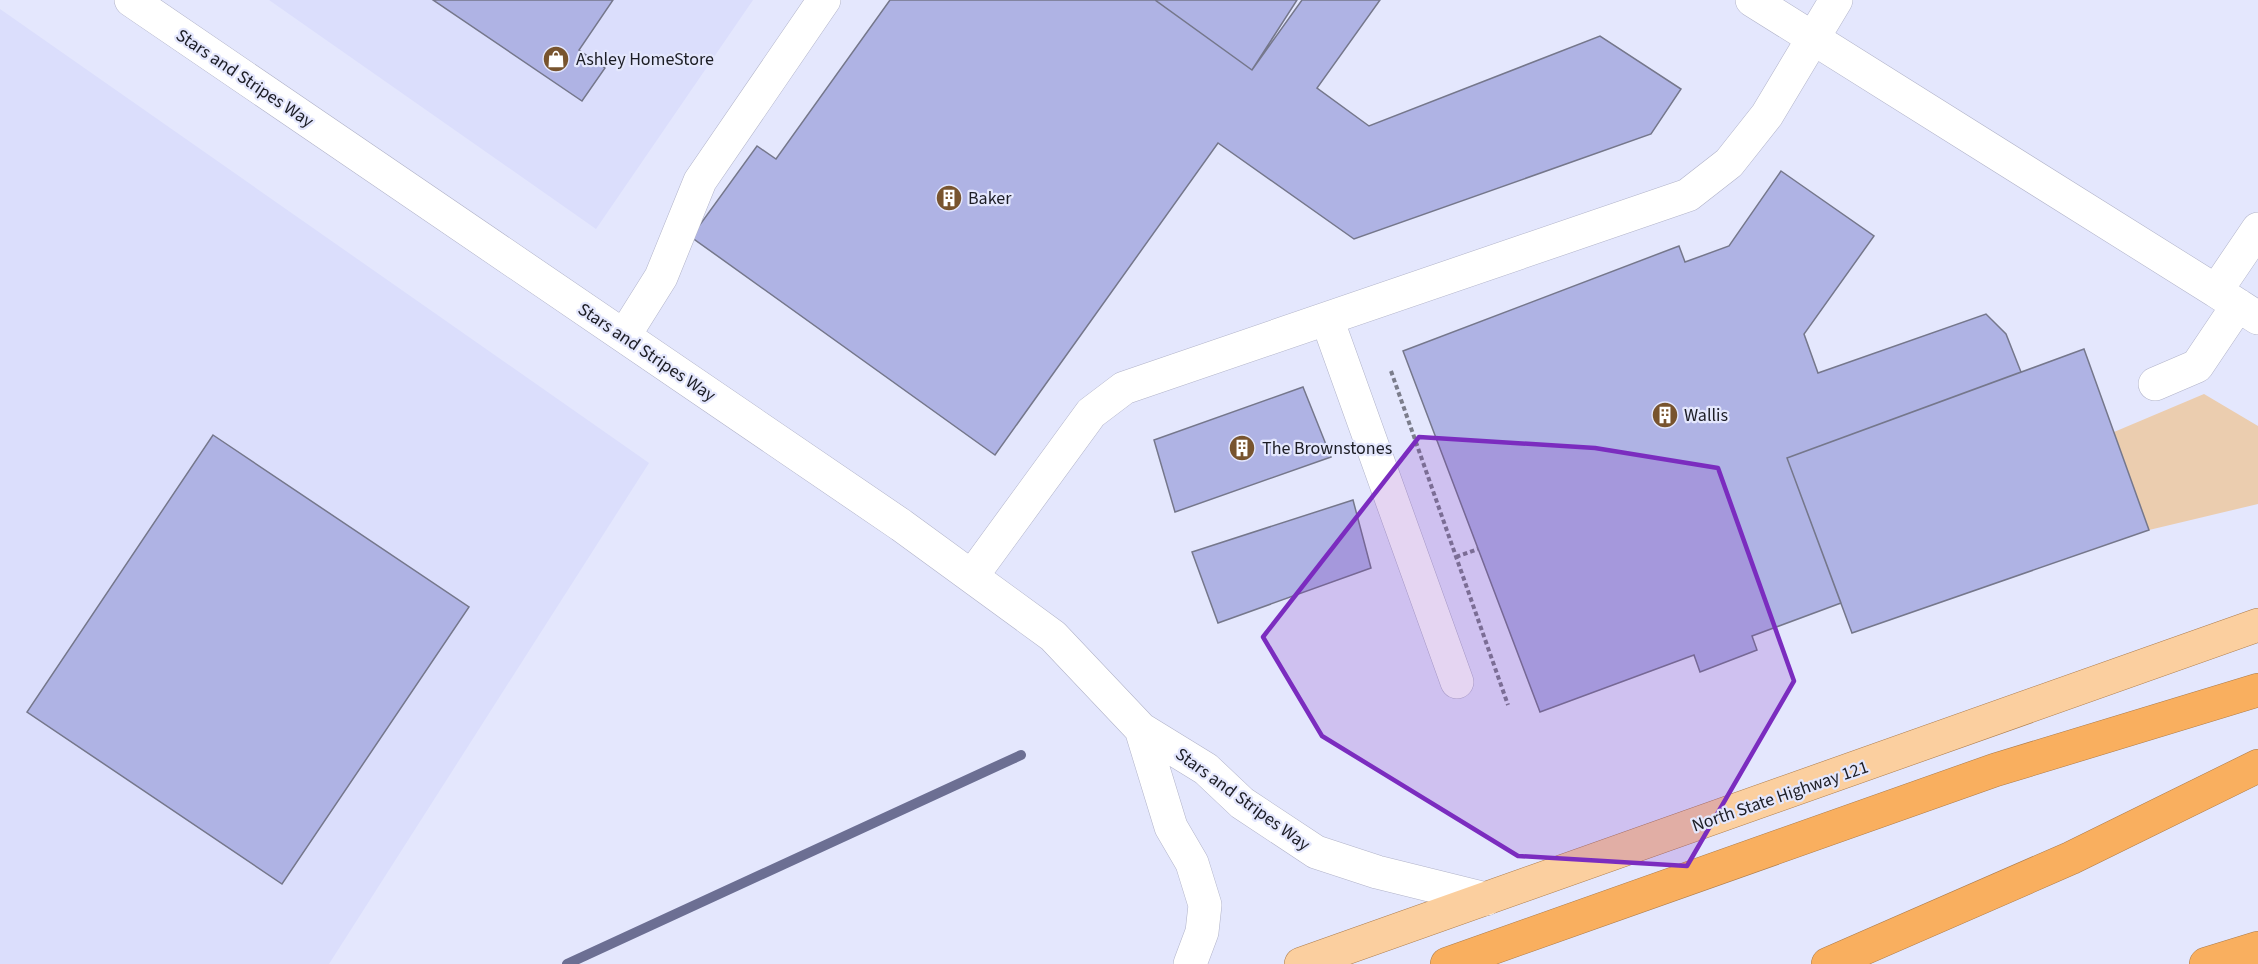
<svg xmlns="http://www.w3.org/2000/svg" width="2258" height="964" font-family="'Source Sans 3',sans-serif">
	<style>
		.built { fill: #dbdefc }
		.green { fill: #ebcdaf }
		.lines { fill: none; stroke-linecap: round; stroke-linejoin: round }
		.stream { stroke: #6c6f93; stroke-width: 10 }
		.building { fill: #afb3e4; stroke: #75778b; stroke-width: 1.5 }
		.minor-casing { stroke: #b1b3c9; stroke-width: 34 }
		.major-casing { stroke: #ac7c4b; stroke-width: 34 }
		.highway-casing { stroke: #ac7c4b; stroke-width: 34 }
		.path { stroke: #7b7d8b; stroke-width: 4; stroke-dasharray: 4.5 3; stroke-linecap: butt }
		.minor { stroke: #fff; stroke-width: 33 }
		.major { stroke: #fbcf9f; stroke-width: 33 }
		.highway { stroke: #f9af5f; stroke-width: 33 }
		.marked { fill: #7b2cbf; fill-opacity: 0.2; stroke: #7b2cbf; stroke-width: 4.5; stroke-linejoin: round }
		.labels { text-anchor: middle; stroke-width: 4.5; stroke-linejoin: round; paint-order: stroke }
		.poi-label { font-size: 18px; fill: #1c1d25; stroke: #e4e7fd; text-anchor: start }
		.street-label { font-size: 18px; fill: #1c1d25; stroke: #e4e7fd }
	</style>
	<rect width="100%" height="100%" fill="#e4e7fd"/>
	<!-- built -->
	<path class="built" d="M269,0H753L596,229Z
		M0,9L649,463L329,964H0Z"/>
	<!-- green -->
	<path class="green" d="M2204,394L2258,426V504L2149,530L2114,432Z"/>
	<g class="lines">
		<!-- stream -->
		<path class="stream" d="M567,964L1021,755"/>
	</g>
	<!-- building -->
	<path class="building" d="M433,0H613L579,50L605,68L582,101Z
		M890,0H1155L1252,70L1302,0H1380L1317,88L1369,126L1600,36L1681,89L1651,134L1354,239L1218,143L995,455L691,237L757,146L776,159Z
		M1155,0H1297L1252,70Z
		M1781,171L1874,236L1804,334L1818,373L1986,314L2006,334L2021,372L1787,458L1841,603L1752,636L1757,650L1700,672L1694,655L1540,712L1403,351L1679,246L1685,262L1729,246Z
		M2084,349L2149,530L1852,633L1787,458Z
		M1303,387L1331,457L1175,512L1154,440Z
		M213,435L469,607L282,884L27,712Z
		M1353,500L1371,568L1218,623L1192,552Z"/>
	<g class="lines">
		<defs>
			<path id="minor" d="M131,0L901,525L1053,636L1141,729L1206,769L1242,803L1316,852L1377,872L1486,899
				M1752,0L2216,291
				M2258,229L2216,291L2258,318
				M1327,319L1457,682
				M624,336L661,277L700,181L824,0
				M2155,384L2197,366L2238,305
				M972,576L1091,413L1124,388L1688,195L1729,163L1767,115L1836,0
				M1141,729L1171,827L1192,863L1205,905L1202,932L1190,964"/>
			<path id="major" d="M1301,964L2258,625"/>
			<path id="highway" d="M1447,964L1995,770L2258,690
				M1828,964L2071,858L2258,766
				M2206,964L2258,948"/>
		</defs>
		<!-- minor casing -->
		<use href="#minor" class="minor-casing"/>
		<!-- major casing -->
		<use href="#major" class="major-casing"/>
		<!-- highway casing -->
		<use href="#highway" class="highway-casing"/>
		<!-- path -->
		<path class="path" d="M1391,371L1508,705
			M1456,557L1478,549"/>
		<!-- minor -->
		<use href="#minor" class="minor"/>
		<!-- major -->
		<use href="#major" class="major"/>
		<!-- highway -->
		<use href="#highway" class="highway"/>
	</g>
	<!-- marked area -->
	<path class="marked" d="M1419,437L1595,448L1718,468L1794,681L1687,866L1518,856L1322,736L1263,637Z"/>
	<!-- icons -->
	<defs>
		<symbol id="shop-disc" viewBox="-11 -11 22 22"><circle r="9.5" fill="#78542e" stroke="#e4e7fd"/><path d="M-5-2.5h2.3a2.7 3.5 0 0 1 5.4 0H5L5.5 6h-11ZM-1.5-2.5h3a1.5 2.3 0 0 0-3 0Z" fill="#fff"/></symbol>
		<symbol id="building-disc" viewBox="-11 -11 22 22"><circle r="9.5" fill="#78542e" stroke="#e4e7fd"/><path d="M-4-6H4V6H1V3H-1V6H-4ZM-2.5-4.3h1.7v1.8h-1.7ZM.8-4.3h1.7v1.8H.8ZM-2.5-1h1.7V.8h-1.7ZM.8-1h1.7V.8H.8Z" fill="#fff"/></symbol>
	</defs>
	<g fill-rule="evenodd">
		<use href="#shop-disc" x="541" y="44" width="30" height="30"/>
		<use href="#building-disc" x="934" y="183" width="30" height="30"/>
		<use href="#building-disc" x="1650" y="400" width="30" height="30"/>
		<use href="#building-disc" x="1227" y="433" width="30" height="30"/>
	</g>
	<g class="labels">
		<!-- poi labels -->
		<g class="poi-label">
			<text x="576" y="65">Ashley HomeStore</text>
			<text x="968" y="204">Baker</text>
			<text x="1684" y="421">Wallis</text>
			<text x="1262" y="454">The Brownstones</text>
		</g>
		<!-- street labels -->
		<g class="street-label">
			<text transform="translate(245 78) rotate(34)" y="6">Stars and Stripes Way</text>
			<text transform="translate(647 352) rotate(34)" y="6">Stars and Stripes Way</text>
			<text transform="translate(1780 796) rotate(-19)" y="6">North State Highway 121</text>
			<text transform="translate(1243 799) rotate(36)" y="6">Stars and Stripes Way</text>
		</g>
	</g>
</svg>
